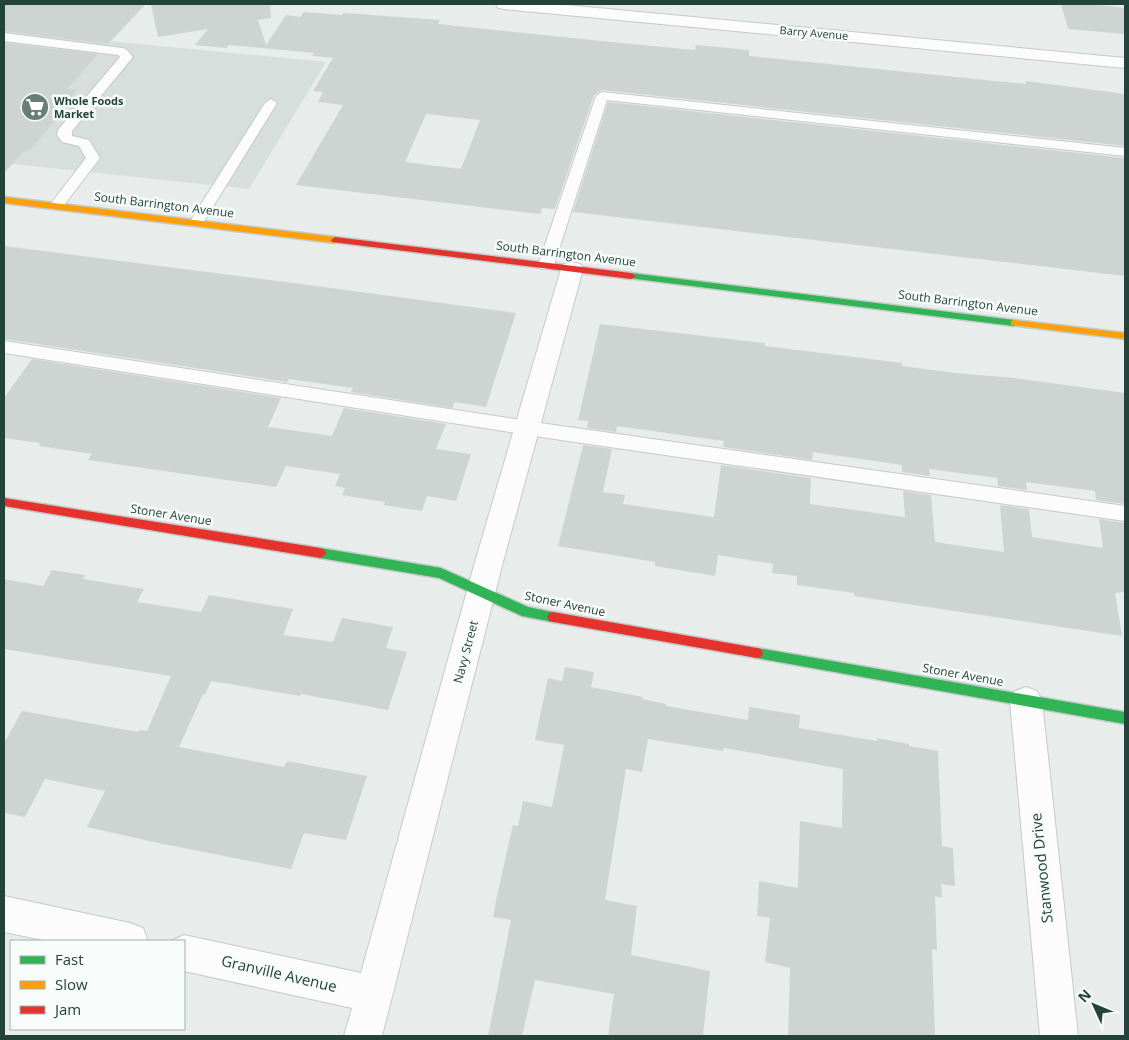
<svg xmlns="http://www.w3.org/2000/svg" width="1129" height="1040" font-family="'Open Sans',sans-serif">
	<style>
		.built { fill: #d6dfdb }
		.building { fill: #ced4d2; fill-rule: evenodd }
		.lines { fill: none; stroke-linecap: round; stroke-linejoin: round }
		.lane-casing { stroke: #c5cac8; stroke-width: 2 }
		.street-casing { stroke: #c5cac8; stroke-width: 2 }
		.fast-casing { stroke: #c3cbc8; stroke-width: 3 }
		.slow-casing { stroke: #c3cbc8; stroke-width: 3 }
		.jam-casing { stroke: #c3cbc8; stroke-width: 3 }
		.lane { fill: #fcfcfc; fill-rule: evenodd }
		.street { fill: #fcfcfc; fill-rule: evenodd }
		.fast { fill: #30b455; fill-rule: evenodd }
		.slow { fill: #ff9f0a; fill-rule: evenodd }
		.jam { fill: #e5322d; fill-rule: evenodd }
		.labels { text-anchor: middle; stroke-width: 5; stroke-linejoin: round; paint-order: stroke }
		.far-street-label { font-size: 11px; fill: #23433b; stroke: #f7fbf9 }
		.far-poi-label { font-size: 11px; font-weight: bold; fill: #23433b; stroke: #f7fbf9; text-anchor: start }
		.street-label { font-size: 12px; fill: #23433b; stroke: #f7fbf9 }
		.near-street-label { font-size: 15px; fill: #23433b; stroke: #f7fbf9 }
	</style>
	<rect width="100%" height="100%" fill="#e8edeb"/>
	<!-- built -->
	<path class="built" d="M4,30L128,43L326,62L249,189L4,163Z"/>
	<!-- building -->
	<path class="building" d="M4,4H146L108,44L4,31Z
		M151,4H270L271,18L258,20L266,45L286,15L300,17L304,12L342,15L343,13L359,14L440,20L438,24L611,42L695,50L696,45L749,50V56L1026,84V81L1118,93L1125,95V146L602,90L594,95L555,209L542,208L540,214L296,185L343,105L318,102L323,92L313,91L333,58L312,56L314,53L229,45L226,48L195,45L208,29L158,37ZM426,114L480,120L461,169L405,162Z
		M1061,4H1092L1125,8V34L1068,29Z
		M4,43L98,54L67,89L77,90L58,112L62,113L30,150L24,151L4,173Z
		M608,102L1125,158V276L573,212Z
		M4,246L309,285L516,313L486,407L455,402L452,408L351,392L353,388L289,379L287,382L4,339Z
		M600,324L765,343V346L902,363V366L955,373L1015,378L1125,393V504L1096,500L1095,491L1026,482L1027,490L998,486L997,478L929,469L930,476L902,472V465L813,452L812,460L723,447L724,441L617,426L616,432L587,428L588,421L578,420Z
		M32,359L281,398L268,427L332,436L344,408L446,424L436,449L471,454L456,501L427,496L422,511L384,505L385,502L342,495L345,488L335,486L340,474L286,466L276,487L88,460L92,454L39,446L40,443L4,438V398Z
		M583,445L612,449L603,492L625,495L623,504L714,517L721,465L811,478L810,504L905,517L903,491L931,495L935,542L1004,552L1000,505L1029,509L1032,537L1103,548L1099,519L1125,523V592L1115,593L1122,636L854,596V593L797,585V576L772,573L773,564L718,555L715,576L655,566V562L558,546Z
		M52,570L85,575L83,579L144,589L137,602L201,612L209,595L293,609L283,635L333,642L342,618L393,627L386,648L407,652L388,710L301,694L300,696L211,681L205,695L203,694L179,747L284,767L287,761L367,776L346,840L304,833L291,869L158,843L87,827L105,791L45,779L25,817L4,813V743L22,711L138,732L140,730L147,731L171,676L4,649V579L43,586Z
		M565,667L594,672L591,687L643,697L642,699L666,704V706L748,720L749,707L800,715L799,728L877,741V738L909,744V746L938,751L942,846L953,848L955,886L941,884L942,898L935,896L937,950L932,949L935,1036H788L790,968L765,962L770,918L757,916L759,881L798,888L800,821L842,828L843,769L724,748L723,751L648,739L642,772L626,769L605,900L637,906L631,955L710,971L703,1036H608L614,994L535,980L522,1036H488L511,920L493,917L498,891L513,825L518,826L523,801L552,807L564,745L535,740L548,678L562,681Z"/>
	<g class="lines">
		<defs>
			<path id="lane" d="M4,33L122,48L126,49L133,57L72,131V136L89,140L100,158L61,209H51L49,206L86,158L79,146L62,142L57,135L58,130L120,57L118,55L4,41Z
				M602,92L1125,148V156L607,100L554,265L551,269H541L538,265L596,96Z
				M271,99L277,103L203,223L201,226H191L189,223L265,103Z
				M4,341L561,426L1125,506V521L561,440L4,353Z"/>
			<path id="street" d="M496,4H555L1125,58V68L504,9L498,8Z
				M572,262L580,264L583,269L503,562L382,1036H344L352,1008L184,971V941H171L184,935L361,973L475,562L561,269L564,264Z
				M1026,687L1037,691L1042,701L1078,1036H1040L1010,701L1015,691Z
				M4,896L130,923L143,928L148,941H48L4,932Z"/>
			<path id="fast" d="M631,273L1014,320L1019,323L1014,326L628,278V274Z
				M320,548L441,568L528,607L557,613L559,617L557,621L553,622L522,616L439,578L320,558L316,556L314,553L316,550Z
				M757,648L1125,712V724L757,658L753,657L751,653L753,649Z"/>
			<path id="slow" d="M4,197L335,237L339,240L335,243L4,203Z
				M1014,320L1125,333V339L1011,325V321Z"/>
			<path id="jam" d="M335,237L631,273L636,276L631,279L332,242L331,240Z
				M4,498L320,548L324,550L326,553L324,556L320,558L4,506Z
				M553,612L757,648L761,649L763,653L761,657L757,658L553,622L549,621L547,617L549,613Z"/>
		</defs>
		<!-- lane casing -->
		<use href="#lane" class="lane-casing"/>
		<!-- street casing -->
		<use href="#street" class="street-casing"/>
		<!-- fast casing -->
		<use href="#fast" class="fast-casing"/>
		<!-- slow casing -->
		<use href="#slow" class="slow-casing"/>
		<!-- jam casing -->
		<use href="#jam" class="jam-casing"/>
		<!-- lane -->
		<use href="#lane" class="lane"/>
		<!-- street -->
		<use href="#street" class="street"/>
		<!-- fast -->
		<use href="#fast" class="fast"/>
		<!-- slow -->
		<use href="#slow" class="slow"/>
		<!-- jam -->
		<use href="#jam" class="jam"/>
	</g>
	<!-- icons -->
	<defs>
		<symbol id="supermarket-disc" viewBox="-11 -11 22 22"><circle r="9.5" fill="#687e79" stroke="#f7fbf9"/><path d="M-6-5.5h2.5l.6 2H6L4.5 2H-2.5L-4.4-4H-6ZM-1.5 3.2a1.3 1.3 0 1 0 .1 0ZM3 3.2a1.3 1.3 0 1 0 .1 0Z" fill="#fff"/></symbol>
	</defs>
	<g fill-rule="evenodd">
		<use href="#supermarket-disc" x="19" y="91" width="32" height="32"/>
	</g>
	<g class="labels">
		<!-- far-street labels -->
		<g class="far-street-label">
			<text transform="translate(814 33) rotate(5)" y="4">Barry Avenue</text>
		</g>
		<!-- far-poi labels -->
		<g class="far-poi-label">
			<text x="54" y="105">Whole Foods<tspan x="54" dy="13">Market</tspan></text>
		</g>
		<!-- street labels -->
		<g class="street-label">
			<text transform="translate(164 205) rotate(7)" y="4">South Barrington Avenue</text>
			<text transform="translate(566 254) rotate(7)" y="4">South Barrington Avenue</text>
			<text transform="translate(968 303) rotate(7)" y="4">South Barrington Avenue</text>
			<text transform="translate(171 515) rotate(9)" y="4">Stoner Avenue</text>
			<text transform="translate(565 604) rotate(12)" y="4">Stoner Avenue</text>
			<text transform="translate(466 652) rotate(-75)" y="4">Navy Street</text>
			<text transform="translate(963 675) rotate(10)" y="4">Stoner Avenue</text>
		</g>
		<!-- near-street labels -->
		<g class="near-street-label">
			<text transform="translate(1042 868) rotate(-96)" y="5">Stanwood Drive</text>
			<text transform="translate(279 974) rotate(13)" y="5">Granville Avenue</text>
		</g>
	</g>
	<!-- border -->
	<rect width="1129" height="1040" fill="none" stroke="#23433b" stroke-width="10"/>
	<!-- legend -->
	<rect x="10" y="940" width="175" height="90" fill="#f7fbf9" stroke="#a2b1ad"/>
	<rect x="20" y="956" width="25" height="8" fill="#30b455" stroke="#a2b1ad"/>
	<text x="55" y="965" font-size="15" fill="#23433b">Fast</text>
	<rect x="20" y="981" width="25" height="8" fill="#ff9f0a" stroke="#a2b1ad"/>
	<text x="55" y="990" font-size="15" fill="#23433b">Slow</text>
	<rect x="20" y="1006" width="25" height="8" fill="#e5322d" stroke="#a2b1ad"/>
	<text x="55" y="1015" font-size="15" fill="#23433b">Jam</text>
	<!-- north arrow -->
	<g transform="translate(1094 1005) rotate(314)" stroke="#f7fbf9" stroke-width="4" paint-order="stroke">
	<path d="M0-4L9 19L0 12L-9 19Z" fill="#23433b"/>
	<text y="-8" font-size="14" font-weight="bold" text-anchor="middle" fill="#23433b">N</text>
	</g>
</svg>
